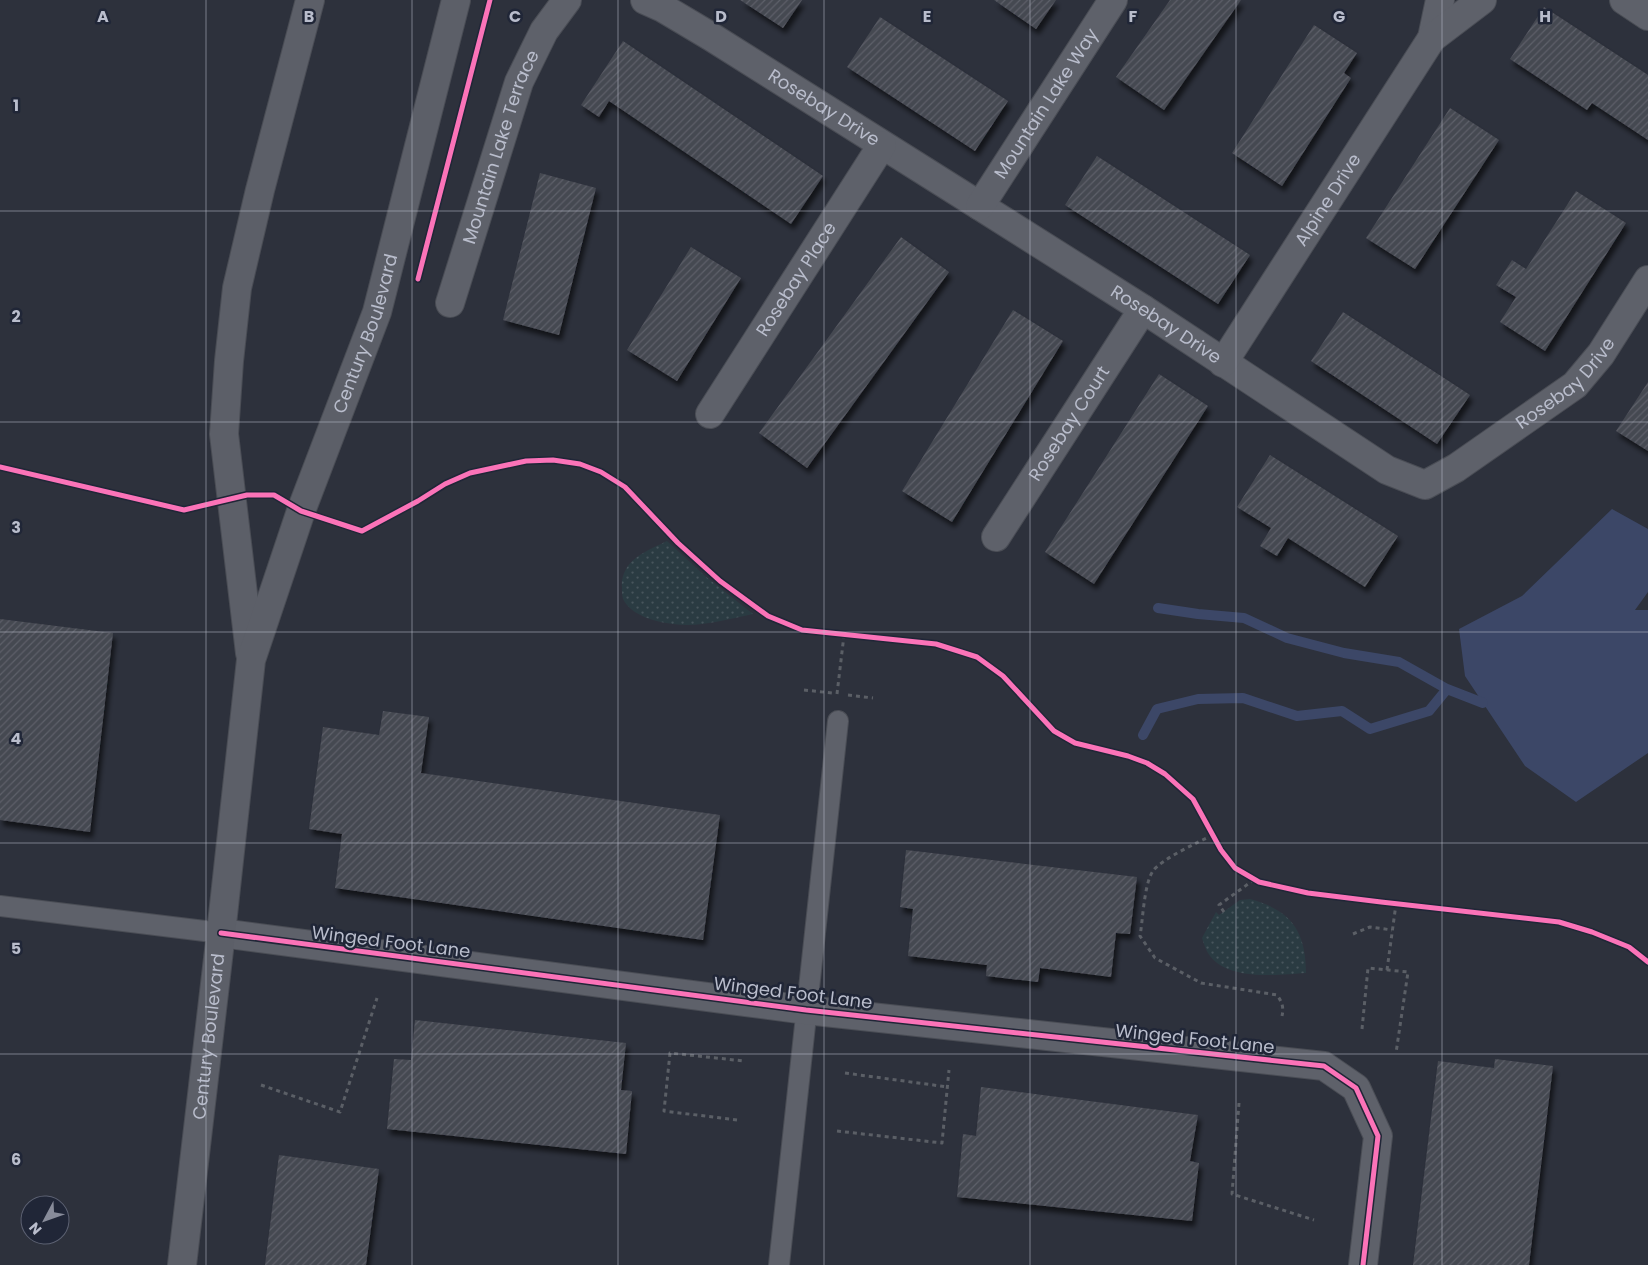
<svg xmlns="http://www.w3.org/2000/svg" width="1648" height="1265" font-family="Poppins,sans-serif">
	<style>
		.park { fill: url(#park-dots) }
		.water { fill: #3c4767 }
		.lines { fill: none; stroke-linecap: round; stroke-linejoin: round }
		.stream { stroke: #3c4767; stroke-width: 10 }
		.building { fill: url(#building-hatch); filter: url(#shadow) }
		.lane-casing { stroke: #4a4d55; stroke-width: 22 }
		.street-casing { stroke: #4a4d55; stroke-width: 30 }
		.secondary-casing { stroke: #4a4d55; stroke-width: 30 }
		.path { stroke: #5b5f66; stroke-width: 3; stroke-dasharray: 4 4; stroke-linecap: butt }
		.lane { stroke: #5e616a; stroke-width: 20 }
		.street { stroke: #5e616a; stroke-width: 28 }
		.secondary { stroke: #5c5f68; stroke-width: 28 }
		.cycleway-casing { stroke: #202637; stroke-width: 8 }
		.cycleway { stroke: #fb73b8; stroke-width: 5 }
		.grid { fill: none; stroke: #b9bdcc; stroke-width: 1; stroke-opacity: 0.55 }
		.labels { text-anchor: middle; stroke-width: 5; stroke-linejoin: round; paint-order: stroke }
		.street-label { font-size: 18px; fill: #b9bdcc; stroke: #202637 }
		.grid-label { font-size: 16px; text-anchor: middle; font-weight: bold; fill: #b9bdcc; stroke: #202637; stroke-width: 5; stroke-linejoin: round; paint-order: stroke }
	</style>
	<defs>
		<pattern id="park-dots" width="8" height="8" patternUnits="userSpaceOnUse" patternTransform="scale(1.25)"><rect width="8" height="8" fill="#2a3b42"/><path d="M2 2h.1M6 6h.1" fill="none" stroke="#47555c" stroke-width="1.8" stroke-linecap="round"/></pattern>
		<pattern id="building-hatch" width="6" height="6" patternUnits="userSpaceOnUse" patternTransform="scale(1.25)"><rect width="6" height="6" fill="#454851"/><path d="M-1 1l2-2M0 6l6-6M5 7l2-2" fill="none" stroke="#5e6069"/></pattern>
		<filter id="shadow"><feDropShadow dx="3" dy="5.5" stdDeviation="2.5" flood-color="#0009"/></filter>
	</defs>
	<rect width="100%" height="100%" fill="#2d313c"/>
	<!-- park -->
	<path class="park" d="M667,541L705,576L753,614C728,619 700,628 673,624C657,622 631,616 623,599C622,596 622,591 622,587C621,582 623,574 626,569C634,555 653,548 667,541Z
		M1250,899C1291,910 1306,931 1306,973C1279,975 1229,981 1210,956C1206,951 1204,944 1202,938L1216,912L1219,915L1240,900Z"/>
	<!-- water -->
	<path class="water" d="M1612,509L1648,529V592L1635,610H1648V753L1576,802L1525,766L1465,676L1459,629L1522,596Z"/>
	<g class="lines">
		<!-- stream -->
		<path class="stream" d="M1158,608L1198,614L1244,618L1287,638L1344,653L1399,662L1447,689L1483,703
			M1143,735L1157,709L1198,699L1243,698L1297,716L1342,711L1370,729L1429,711L1447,689"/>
	</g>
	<!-- building -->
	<path class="building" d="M740,0H802L783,28Z
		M994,0H1056L1036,29Z
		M1170,0H1241L1164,110L1116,77Z
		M1544,7L1648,75V140L1592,103L1587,110L1510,59Z
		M880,17L1008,101L975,151L847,67Z
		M1314,25L1357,53L1344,73L1351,78L1282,186L1232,153Z
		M623,41L823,176L791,224L609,101L599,117L581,105Z
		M1450,108L1499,140L1415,269L1366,238Z
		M1097,156L1250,255L1218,304L1065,205Z
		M540,173L596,188L559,335L503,320Z
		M1576,191L1626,223L1545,351L1500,322L1516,297L1496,285L1512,260L1526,269Z
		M901,237L949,272L807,468L759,433Z
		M691,247L741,278L677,381L627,350Z
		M1013,310L1063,341L952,522L902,491Z
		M1343,312L1470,395L1437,444L1311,361Z
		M1159,374L1208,406L1094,584L1045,552Z
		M1648,382V451L1616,431Z
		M1270,455L1398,536L1365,587L1288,538L1277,556L1260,546L1271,528L1237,507Z
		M0,619L113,633L90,832L0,820Z
		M383,711L429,717L421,773L720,815L703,940L335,888L342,834L309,829L323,727L379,735Z
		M906,850L1137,877L1130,934L1116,933L1111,977L1040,968L1038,982L986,976L987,965L908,956L913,909L900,907Z
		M415,1020L626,1043L621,1090L632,1091L626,1154L387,1129L394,1059L411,1060Z
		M1495,1059L1553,1066L1529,1265H1413L1438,1061L1494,1068Z
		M981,1087L1198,1115L1190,1161L1199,1163L1192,1221L957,1197L963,1134L976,1136Z
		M279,1155L379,1169L366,1265H265Z"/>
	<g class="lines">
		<defs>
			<path id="lane" d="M0,906L221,933
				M779,1265L838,721"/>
			<g id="street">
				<path id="s1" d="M645,0L663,8L710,36L980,206L1143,309L1387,470L1425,485L1456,468L1575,385L1601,354L1648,280"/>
				<path d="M1624,0L1648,16"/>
				<path d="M1432,38L1440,0"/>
				<path id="s2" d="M980,206L1113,0"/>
				<path id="s3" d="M450,303L519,82L544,31L567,0"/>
				<path id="s4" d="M1223,363L1432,38L1482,0"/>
				<path id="s5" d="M710,414L882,145"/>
				<path id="s6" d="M996,537L1143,309"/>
				<path d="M221,933L806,1010L1324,1066L1356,1088L1378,1136L1363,1265"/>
			</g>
			<g id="secondary">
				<path d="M250,653L224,434L229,361L237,288L260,190L310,0"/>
				<path id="s7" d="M182,1265L221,933L251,660L301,511L377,312L456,0"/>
			</g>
		</defs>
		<!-- lane casing -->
		<use href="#lane" class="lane-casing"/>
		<!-- street casing -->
		<use href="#street" class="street-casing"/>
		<!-- secondary casing -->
		<use href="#secondary" class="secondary-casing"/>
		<!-- path -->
		<path class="path" d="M804,690L832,693
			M837,694L844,635
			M848,695L873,698
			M1213,835C1200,841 1160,860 1153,871C1144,884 1143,919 1140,936L1155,958L1201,983L1277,995C1282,1002 1284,1007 1282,1016
			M1224,912L1219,905L1255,879
			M1353,934L1370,927L1392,930
			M1387,970L1396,904
			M1362,1029L1368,968L1408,972L1396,1053
			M845,1073L948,1087
			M261,1085L340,1112L377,998
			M1239,1103L1232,1194L1314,1220
			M737,1120L664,1111L670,1053L744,1061
			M837,1131L942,1143L949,1070"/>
		<!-- lane -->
		<use href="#lane" class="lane"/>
		<!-- street -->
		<use href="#street" class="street"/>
		<!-- secondary -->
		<use href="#secondary" class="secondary"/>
		<defs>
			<path id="cycleway" d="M418,279L490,0
				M0,467L184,510L247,495H274L301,511L362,531L418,501L445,484L470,473L526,461L553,460L580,464L601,472L625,487L678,543L720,581L768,616L802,630L936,644L977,657L1003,676L1054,731L1075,743L1128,756L1147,763L1165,774L1193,799L1221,850L1235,868L1259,882L1308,893L1381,902L1559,922L1592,932L1629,947L1648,962
				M221,933L806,1010L1324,1066L1356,1088L1378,1136L1363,1265"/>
		</defs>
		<!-- cycleway casing -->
		<use href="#cycleway" class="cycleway-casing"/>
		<!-- cycleway -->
		<use href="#cycleway" class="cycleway"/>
	</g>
	<!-- grid -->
	<path class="grid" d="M206,0V1265M412,0V1265M618,0V1265M824,0V1265M1030,0V1265M1236,0V1265M1442,0V1265M0,211H1648M0,422H1648M0,632H1648M0,843H1648M0,1054H1648"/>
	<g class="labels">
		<!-- street labels -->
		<g class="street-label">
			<text dy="6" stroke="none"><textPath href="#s2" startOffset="122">Mountain Lake Way</textPath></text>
			<text dy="6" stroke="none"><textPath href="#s1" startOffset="209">Rosebay Drive</textPath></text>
			<text dy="6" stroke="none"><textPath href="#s3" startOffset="164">Mountain Lake Terrace</textPath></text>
			<text dy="6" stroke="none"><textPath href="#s4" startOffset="194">Alpine Drive</textPath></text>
			<text dy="6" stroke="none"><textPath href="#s5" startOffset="160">Rosebay Place</textPath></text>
			<text dy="6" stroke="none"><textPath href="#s1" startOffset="614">Rosebay Drive</textPath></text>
			<text dy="6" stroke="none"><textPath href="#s7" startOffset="955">Century Boulevard</textPath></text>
			<text dy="6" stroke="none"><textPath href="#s1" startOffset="1094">Rosebay Drive</textPath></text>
			<text dy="6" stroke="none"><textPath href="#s6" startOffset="135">Rosebay Court</textPath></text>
			<text transform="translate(391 942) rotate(7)" y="6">Winged Foot Lane</text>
			<text transform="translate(793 993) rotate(7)" y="6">Winged Foot Lane</text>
			<text dy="6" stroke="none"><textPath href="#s7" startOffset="230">Century Boulevard</textPath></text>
			<text transform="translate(1195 1039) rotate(6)" y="6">Winged Foot Lane</text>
		</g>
	</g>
	<g class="grid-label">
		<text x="103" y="22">A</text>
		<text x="309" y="22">B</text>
		<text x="515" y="22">C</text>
		<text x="721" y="22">D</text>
		<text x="927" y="22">E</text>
		<text x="1133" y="22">F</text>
		<text x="1339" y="22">G</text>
		<text x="1545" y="22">H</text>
		<text x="16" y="111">1</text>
		<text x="16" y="322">2</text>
		<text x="16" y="533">3</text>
		<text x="16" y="744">4</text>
		<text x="16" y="954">5</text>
		<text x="16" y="1165">6</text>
	</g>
	<!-- north arrow -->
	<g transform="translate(45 1220) rotate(229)"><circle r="24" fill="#202637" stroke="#5d6273"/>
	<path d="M0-4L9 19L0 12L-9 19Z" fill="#888c9a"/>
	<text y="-8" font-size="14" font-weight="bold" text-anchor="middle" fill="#b9bdcc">N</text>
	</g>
</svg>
